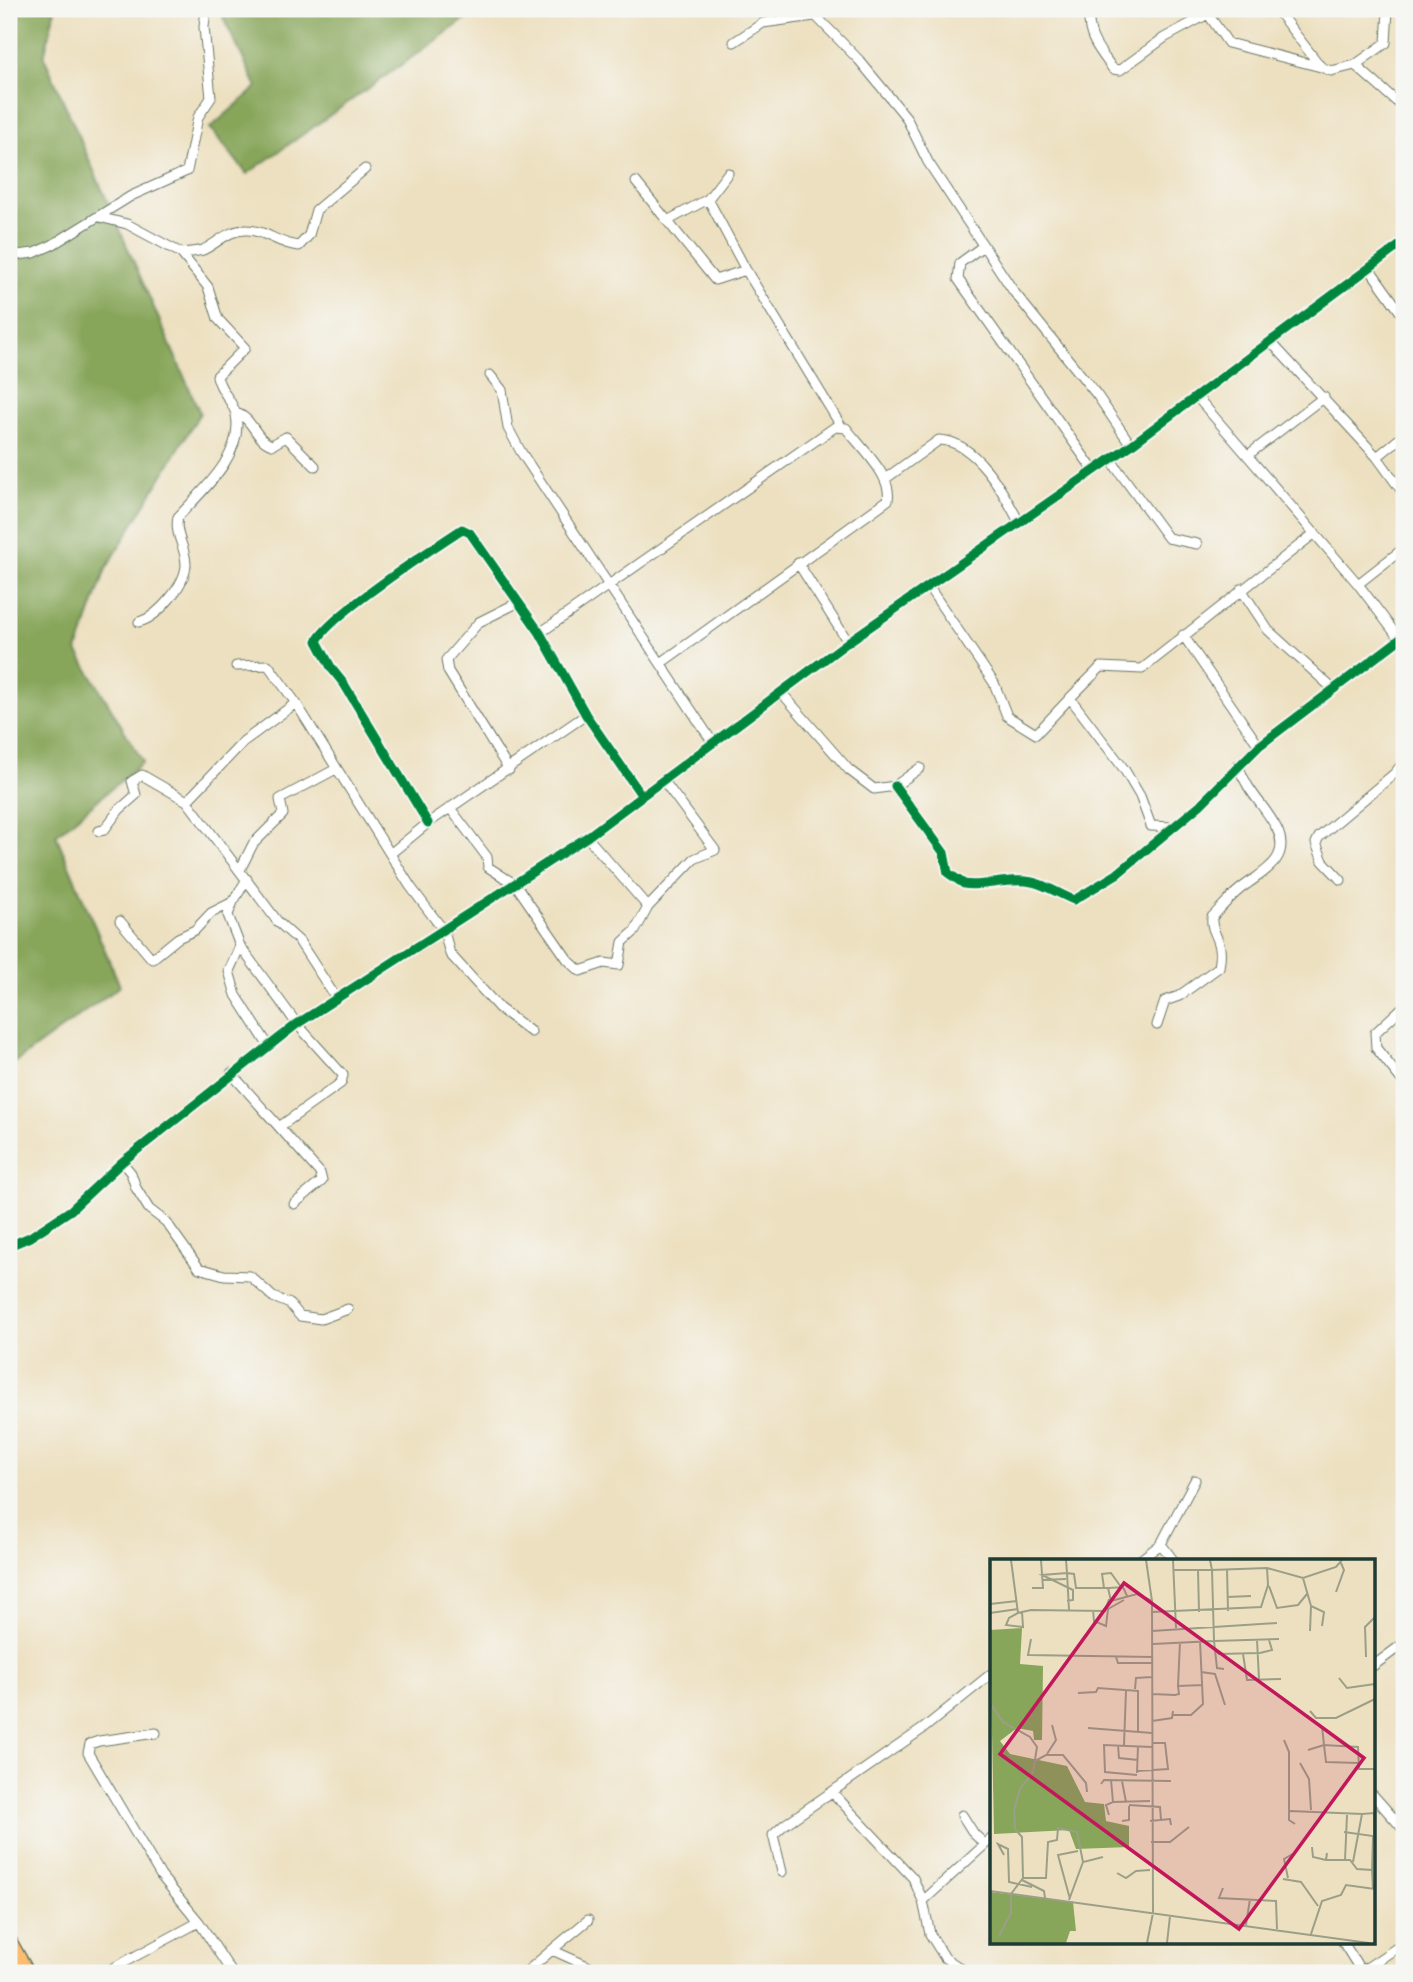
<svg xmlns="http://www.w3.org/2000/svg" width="1413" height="1982" font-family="'Balsamiq Sans',sans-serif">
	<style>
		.forest { fill: #87a65a; stroke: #537247; stroke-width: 2 }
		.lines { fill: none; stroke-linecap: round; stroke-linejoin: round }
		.street-casing { stroke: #677665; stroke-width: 11 }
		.primary-casing { stroke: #677665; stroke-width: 17 }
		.street { stroke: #fff; stroke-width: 9 }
		.primary { stroke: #fcbd6f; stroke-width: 14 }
		.cycleway-casing { stroke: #f6f6f2; stroke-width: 13 }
		.cycleway { stroke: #00873e; stroke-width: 9 }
		.inset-road { fill: none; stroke: #9b9f88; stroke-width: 2 }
		.view { fill: #c2185b; fill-opacity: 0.15; stroke: #c2185b; stroke-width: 3.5 }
		.inset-edge { fill: none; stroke: #1f3d34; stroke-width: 3.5 }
	</style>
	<rect width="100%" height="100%" fill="#f6f6f2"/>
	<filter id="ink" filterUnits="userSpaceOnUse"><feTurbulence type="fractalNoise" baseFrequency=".0143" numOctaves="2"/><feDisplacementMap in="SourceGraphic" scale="14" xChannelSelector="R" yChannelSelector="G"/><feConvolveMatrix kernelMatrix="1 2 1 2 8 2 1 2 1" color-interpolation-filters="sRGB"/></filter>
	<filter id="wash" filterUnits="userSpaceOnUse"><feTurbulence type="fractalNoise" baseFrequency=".00686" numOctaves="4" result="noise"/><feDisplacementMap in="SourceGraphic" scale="28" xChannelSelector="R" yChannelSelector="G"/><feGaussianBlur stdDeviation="1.57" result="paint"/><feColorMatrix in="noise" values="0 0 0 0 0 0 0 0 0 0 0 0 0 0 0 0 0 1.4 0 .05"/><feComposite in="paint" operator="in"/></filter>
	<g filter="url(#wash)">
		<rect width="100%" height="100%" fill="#ede0c0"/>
		<!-- forest -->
		<path class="forest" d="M9,9H55L44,57L200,413L106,569L77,651L143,762L56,835L120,986L10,1066Z
			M219,9H480L247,174L210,128L257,87Z"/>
	</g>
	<g filter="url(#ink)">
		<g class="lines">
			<defs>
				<path id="street" d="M809,9L859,60L906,117L928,162L1014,292L1097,395L1131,445
					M1089,9C1087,37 1097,47 1113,69L1120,70L1164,38L1208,14L1228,43L1321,67
					M1198,9L1208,14L1217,9
					M1276,9L1321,67L1331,71L1355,65L1404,108
					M734,42L763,23L814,16
					M1355,65L1386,43L1388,9
					M636,182L715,280L746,270L841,426
					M708,199L746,270
					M99,217L127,224L181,253L208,287L218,319L245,348L217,376C220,392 234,402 236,415C244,455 203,490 178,517C174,535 186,547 186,565C185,585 158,617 139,622
					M669,220L708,199L728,173
					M983,246L960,263L958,279L1094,471
					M181,253C187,252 197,252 203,250C218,243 229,229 247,230C266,230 277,244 299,246L309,235L316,210L365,169
					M9,256L34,253L52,245L131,196L187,171L198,117L211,98L204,27L206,9
					M1369,268L1404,317
					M1270,341L1377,457L1404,494
					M490,375L502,390L508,428L521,452L713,743
					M1197,397L1358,584L1404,645
					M236,413C253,418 255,440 272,445L286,437L315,466
					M1248,455L1324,397
					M1377,457L1404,435
					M1110,459L1168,538L1197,544
					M885,479L939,440C976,441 1004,493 1019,522
					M798,563L848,642
					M1358,584L1404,548
					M928,586L994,683L1007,716L1036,734L1070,698
					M1241,589L1268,630L1332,688
					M540,633L835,427L846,428C860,447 893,476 888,500L661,663
					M1183,635L1259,746
					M236,666L268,665L296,703L410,886L444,931L450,954L499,1008L531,1032
					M781,692L849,770L874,789L895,786L920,768
					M509,770L448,671L446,660L479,622L517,603
					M1404,785V796
					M895,786L944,853L948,873L964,884C982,888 1010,877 1032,882C1044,884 1061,895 1074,900L1117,874L1200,805L1259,746L1400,639
					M187,801L244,741L296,703
					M450,808L487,857L488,867L516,885L568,960L580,971L604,963L619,965L623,942L635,931L648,907L694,859L715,850L663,780
					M428,823L344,684L332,669L317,641C329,616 433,548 462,529L470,533L540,633L586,715L642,796
					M1173,827L1151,826L1140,796L1124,769L1070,698L1101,667L1142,669L1315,533
					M99,831L104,830L119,810L136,795L132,781L142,775L187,801L278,922L299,941L336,998
					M587,837L648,907
					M390,854L428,823L586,715
					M241,868L253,844L283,814L280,799L336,769
					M1341,880L1323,861L1316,843L1319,837L1394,774L1404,762
					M233,902L228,915L240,946L297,1024L343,1075L341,1083L279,1127
					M120,921L152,959L178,938L195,930L211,913L233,902L247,879
					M240,946L229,971L236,995L268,1045
					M1404,1006L1375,1033L1376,1048L1404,1083
					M1157,1025L1165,1001L1179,996L1219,967C1225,937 1210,936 1212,917C1223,906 1234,892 1247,884C1265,871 1291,858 1277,829C1265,805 1248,794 1238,765
					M231,1073L320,1173L322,1181L294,1204
					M122,1162L131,1173L136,1188L149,1209L166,1222L199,1268L224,1275L250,1276L273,1297L290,1304L300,1316L321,1319L348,1309
					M9,1246L30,1237L71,1210L122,1162L297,1024L587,837L848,642L1131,445L1404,242
					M1161,1544L1173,1560
					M1140,1560L1161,1544L1195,1480
					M1373,1666L1404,1643
					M156,1733L99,1741L90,1744L88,1753L161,1876L199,1922L232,1973
					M832,1792L913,1878L923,1901L930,1934L945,1958L968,1973
					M1373,1795L1404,1830
					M962,1815L974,1834L985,1844
					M782,1872L773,1835L784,1825L924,1728L991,1674
					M923,1901L991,1839
					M1343,1942L1361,1971
					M552,1950L588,1920
					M104,1973L199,1922
					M525,1973L552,1950L603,1973
					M1359,1973L1404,1943"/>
				<path id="primary" d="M9,1941L27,1973"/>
			</defs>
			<!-- street casing -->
			<use href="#street" class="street-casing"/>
			<!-- primary casing -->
			<use href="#primary" class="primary-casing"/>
			<!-- street -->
			<use href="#street" class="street"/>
			<!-- primary -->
			<use href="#primary" class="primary"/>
			<defs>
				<path id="cycleway" d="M895,786L944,853L948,873L964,884C982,888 1010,877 1032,882C1044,884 1061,895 1074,900L1117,874L1200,805L1259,746L1400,639
					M428,823L344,684L332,669L317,641C329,616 433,548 462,529L470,533L540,633L586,715L642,796
					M9,1246L30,1237L71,1210L122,1162L297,1024L587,837L848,642L1131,445L1404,242"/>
			</defs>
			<!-- cycleway casing -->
			<use href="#cycleway" class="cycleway-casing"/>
			<!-- cycleway -->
			<use href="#cycleway" class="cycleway"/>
		</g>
	</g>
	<!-- overview -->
	<g transform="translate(990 1559)">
		<rect width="385" height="385" fill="#ede0c0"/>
		<path d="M32,69L30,105L53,107L52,181H44L43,172L27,169L10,182L20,195L77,207L95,243L114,245L116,262L139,267V288L86,290L79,271L4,275L0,71ZM0,333L83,343L86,372H80L76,384H0Z" fill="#87a65a"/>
		<path class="inset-road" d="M21,1L28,54M76,1L77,14L84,15L86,29H118L121,42L147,35L162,42L163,354L157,384M156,1L162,42M183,1L186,69M237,10L238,52M184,11H222L220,1M208,11L209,53M77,14L52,16L83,31V41L77,42M77,14L79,51M313,19L321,47L334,53L332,67M52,21L76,20M279,27L287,49L308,46L317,35M42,29H53L51,1M114,29L112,15L121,14L131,28M119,29L133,28L137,37M346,33L354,11L351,4M237,38L261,37M0,45L27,42M103,51L104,62L116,67L118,50L134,41M32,53L33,68L16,66L19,59L28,54L32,53L41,51L115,52L119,40M162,53L271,48L278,26L277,9M0,54L28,50M162,72L287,64M320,72L321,47M41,80L38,96L163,98M267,81L269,120M190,83L188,127L213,126M163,85L224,82L222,11L277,9L313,19L346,8L352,1M225,91L229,95L270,94L282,91L279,81M253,95L257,121L291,120M126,98L128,104H163M376,98L375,68L385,58M234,110L227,109L224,82L289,80M211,113L225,115L235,146M349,119L357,129L385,125M145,130L146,119L162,118M88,134L106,133L108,129L135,131M162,135L185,136L189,135L188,127M0,144L13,163L40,178L47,188L43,213L30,230L24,251L25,270L32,278L33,319L21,335V354L9,377M320,152L326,159H346L385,140M183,156H201L213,145L210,82M162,162L182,159L183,152M98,169L162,174M294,181L299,193V261L305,265M128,186L129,199L148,201M134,186L136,131L148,132V174M318,191L334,186L332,167M57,195L66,181L62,166M45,202L56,196H73L96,224L97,233M310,204L319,220L321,251M368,204L336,203L334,186L368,188L369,210H385M147,212L178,210L175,184H162M147,214L148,187M147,216L115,213L114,186L162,188M121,221L123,243M132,222L136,243M111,225L114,221L181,222M139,246L170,248L171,261M300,252L372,255L363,303M372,255L384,254V278M119,256L116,246L123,243L160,242M132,262L139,261V247M160,262L180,260L181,266M354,273L383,277L382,311M161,283H180L199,268M322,288L323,298L336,301M337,294L336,301H360L367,310L382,311L383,330M14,296L8,285L18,290L19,323L42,328M355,301L357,256M127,314L136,319L146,312L160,311M33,319H56L58,283L67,281L68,269L87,273L93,303M298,319L294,300L306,293M293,320L311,323L328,347M32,321L54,332L55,339M233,329L229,339L286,342L287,370M0,332L379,384M80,340L68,296L88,292M79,341L93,303L113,298M256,366L260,340M321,375L332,342L351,336L356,326L385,330M177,384L180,357"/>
		<path class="view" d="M134,24L374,199L249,370L10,195Z"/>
		<rect width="385" height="385" class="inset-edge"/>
	</g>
	<!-- margin -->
	<rect width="1413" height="1982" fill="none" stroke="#f6f6f2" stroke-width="35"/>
</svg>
